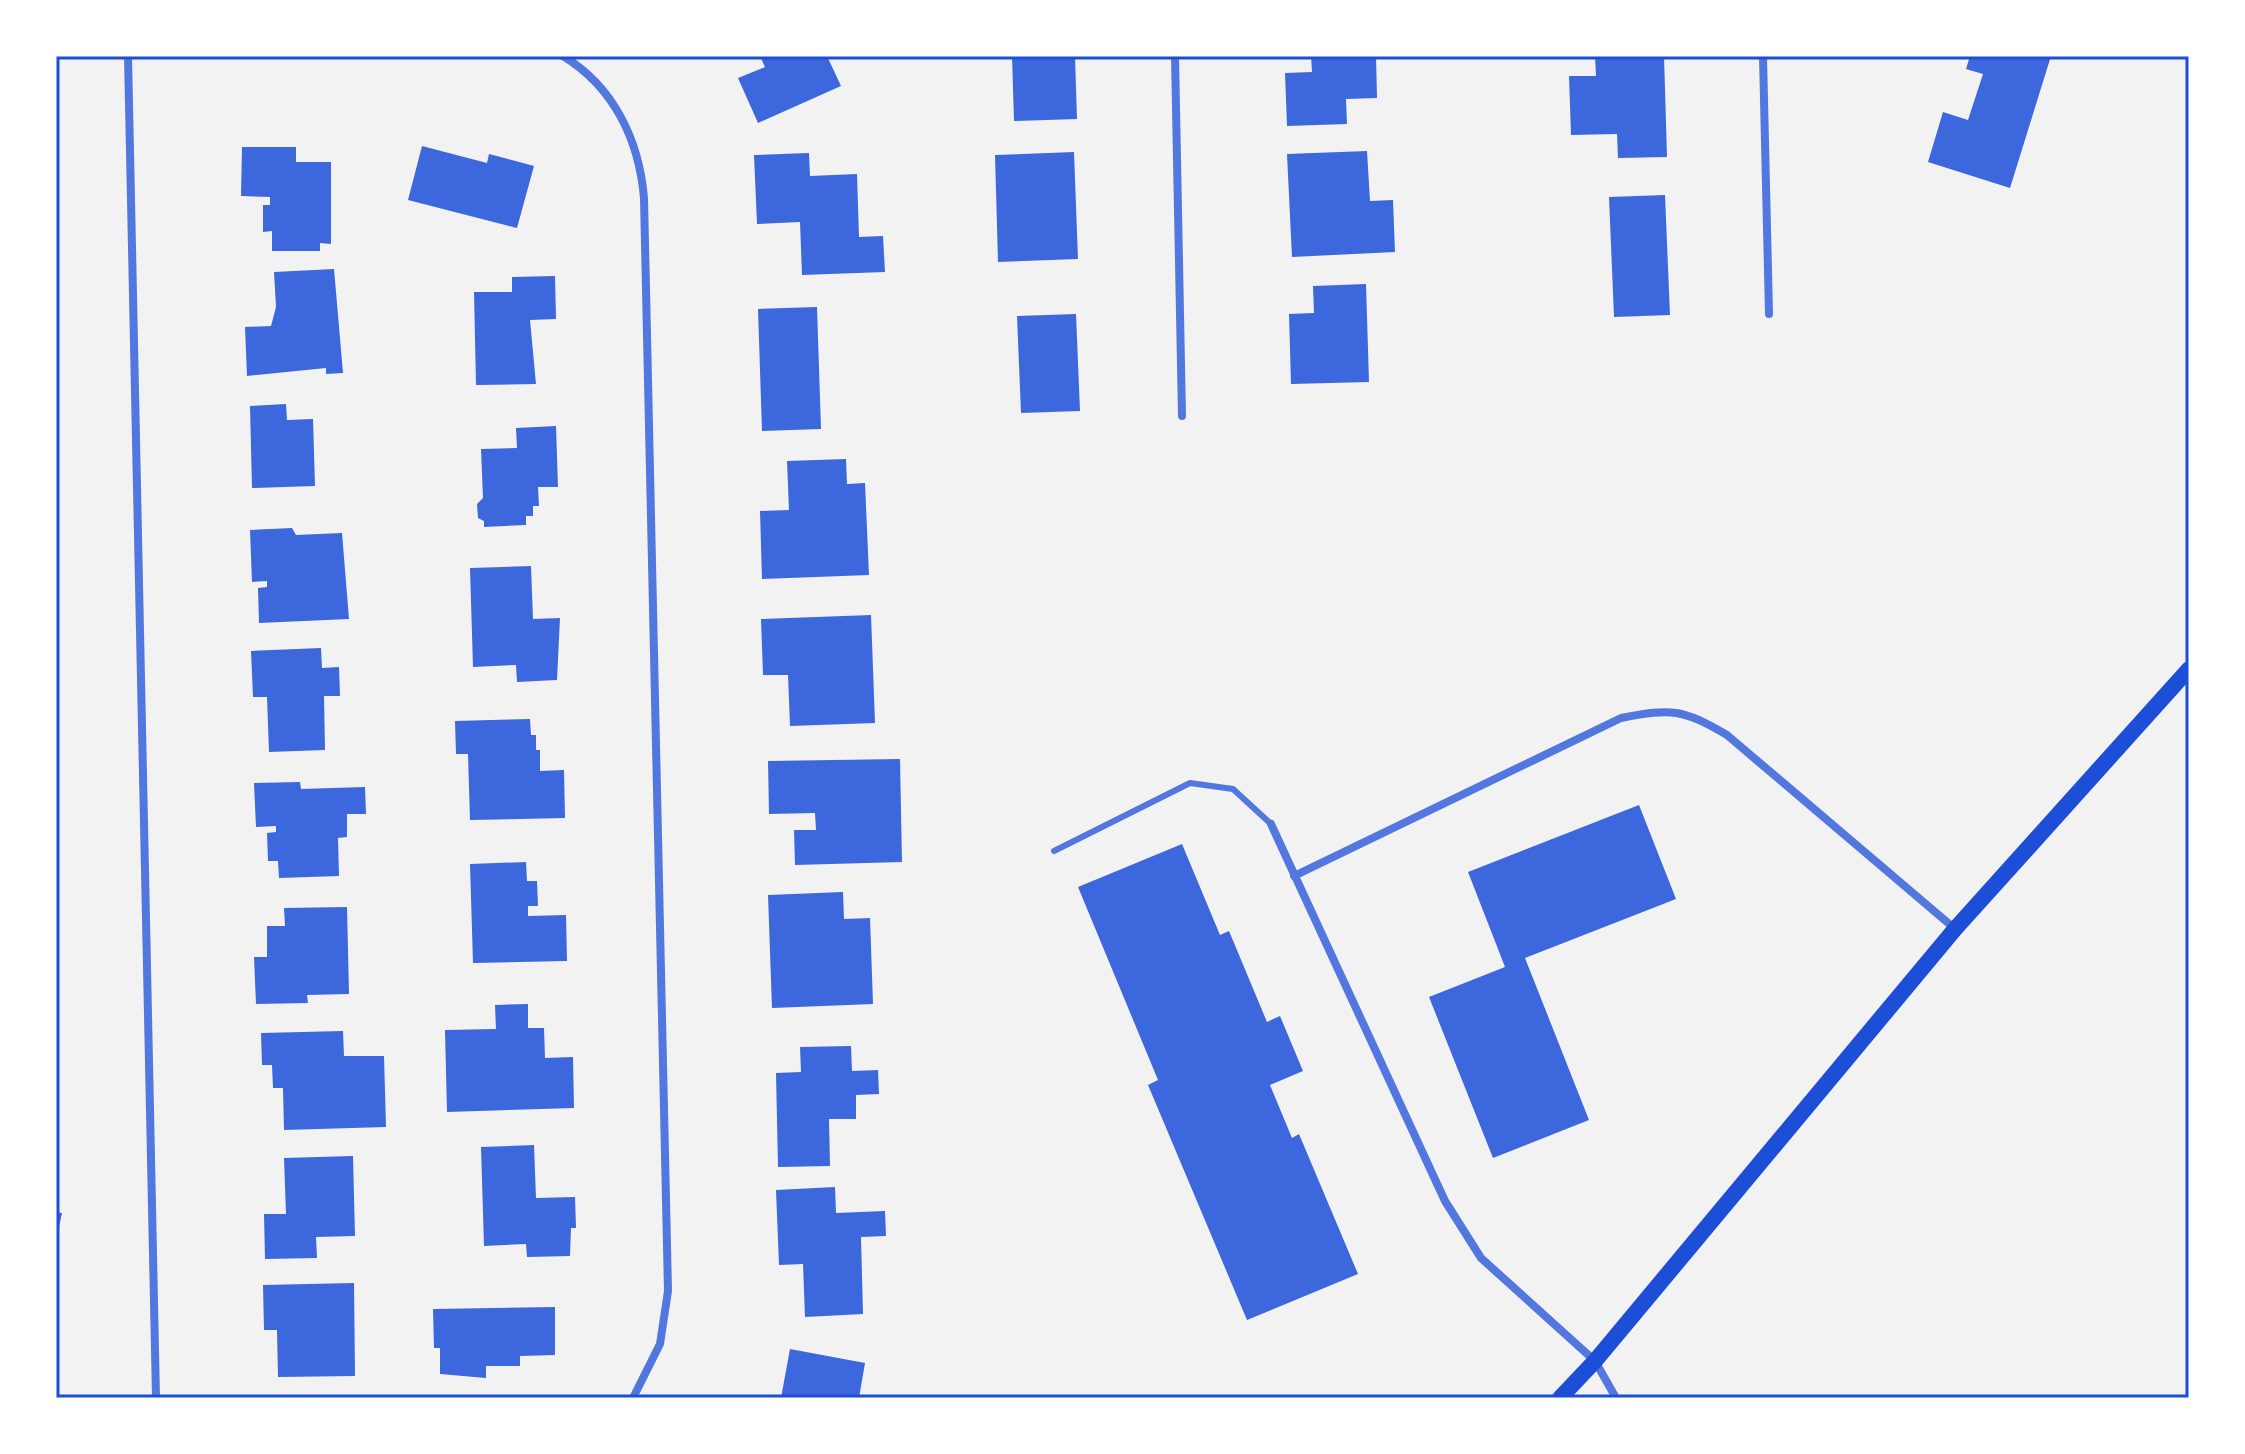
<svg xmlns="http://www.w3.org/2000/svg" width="2245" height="1454" font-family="Cabin,sans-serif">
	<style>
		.building { fill: #3d67dc }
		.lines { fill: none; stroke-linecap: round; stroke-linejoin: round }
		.service { stroke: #5277de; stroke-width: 6 }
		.minor { stroke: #5277de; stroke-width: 8 }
		.secondary { stroke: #1d4ed8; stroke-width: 16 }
		.neatline { fill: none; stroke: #1d4ed8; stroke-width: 3 }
	</style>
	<rect width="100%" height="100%" fill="#f2f2f2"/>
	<!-- building -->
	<path class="building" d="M760,56H827L841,86L758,123L738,78L765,67Z
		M1012,56H1075L1077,119L1014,121Z
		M1311,56H1376L1377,98L1346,99L1347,124L1287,126L1285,73L1312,72Z
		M1595,56H1664L1667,157L1618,158L1617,134L1571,135L1569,76H1596Z
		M1970,56H2051L2010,188L1928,162L1943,112L1968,120L1983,74L1966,69Z
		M422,146L487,163L489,154L534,166L517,228L408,200Z
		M242,147H296V162H331V244L320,243V251H272V231L263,232V205H270V197L241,196Z
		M1367,151L1370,201L1393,200L1395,252L1292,257L1287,154Z
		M1074,152L1078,259L998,262L995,155Z
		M809,153L810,176L857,174L859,237L883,236L885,272L802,275L800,222L757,224L754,155Z
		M1665,195L1670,315L1614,317L1609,197Z
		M334,269L343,373L326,374V368L247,376L245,327L271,326L276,307L274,272Z
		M555,276L556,319L530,320L536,384L476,385L474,292H512V277Z
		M1366,284L1369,382L1291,384L1289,314L1314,313L1313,286Z
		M817,307L821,429L762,431L758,309Z
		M1076,314L1080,411L1021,413L1017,316Z
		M286,404L287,420L313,419L315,486L252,488L250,406Z
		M556,426L558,487H538L539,506H533V516H526V525L484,527V521L478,518L477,504L483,498L481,449L517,448L516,428Z
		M846,459L847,484L865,483L869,575L762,579L760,511L789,510L787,461Z
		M292,528L296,535L342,533L349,619L259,623L258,588L267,587V581L252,582L250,530Z
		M531,566L533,619L560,618L557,680L517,682L516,665L473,667L470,568Z
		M871,615L875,723L790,726L788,675H763L761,619Z
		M321,648L322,668L339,667L340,696H324L325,750L269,752L267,697H253L251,651Z
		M530,719L531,735H536V750H540V771L564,770L565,818L470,820L468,754H456L455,721Z
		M900,759L902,862L795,865L794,830H816L815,813L769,814L768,761Z
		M300,782L301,789L365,787L366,814H347V837L338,838L339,876L279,878L278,861H268L267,833L276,832V826L256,827L254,783Z
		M1639,805L1676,899L1525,958L1589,1120L1493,1158L1429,997L1505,967L1468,872Z
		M1182,844L1220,935L1229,931L1267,1022L1280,1016L1303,1071L1270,1085L1292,1138L1299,1134L1358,1274L1247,1320L1148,1085L1158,1080L1078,887Z
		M526,862L527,881H537L538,906H528V916L566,915L567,961L473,963L470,864Z
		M843,892L844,919L870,918L873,1004L772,1008L768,895Z
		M347,907L349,994L307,995L308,1003L256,1004L254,957H267V926H285L284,908Z
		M528,1004V1028H544L545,1058L573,1057L574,1108L447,1112L445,1030L496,1029L495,1005Z
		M343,1031L344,1056H384L386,1127L284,1130L283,1088H273L272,1065H262L261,1033Z
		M851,1046L852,1071L878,1070L879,1094L856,1095V1119H829L830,1166L778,1167L776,1073L801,1072L800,1047Z
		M534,1145L536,1198L575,1197L576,1228H571L570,1256L527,1257L526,1244L484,1246L481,1147Z
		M353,1156L355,1236L316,1237L317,1258L265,1259L264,1214H286L284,1158Z
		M835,1187L836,1213L885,1211L886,1236L861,1237L863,1314L805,1317L803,1264L779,1265L776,1190Z
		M56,1212L62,1213L57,1236H56Z
		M354,1283L355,1376L278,1377L277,1330H264L263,1285Z
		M555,1307V1355L520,1356V1366H486V1378L440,1374V1348H434L433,1309Z
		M790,1349L865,1363L859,1398H781Z"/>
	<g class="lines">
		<!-- service -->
		<path class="service" d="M1054,851L1190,783L1233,789L1271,824"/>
		<!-- minor -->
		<path class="minor" d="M128,56L156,1398
			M563,56C614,87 639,140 644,198L668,1291L660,1344L633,1398
			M1175,56L1182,416
			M1763,56L1769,314
			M1271,824L1445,1201L1481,1258L1595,1361L1616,1398
			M1294,876L1621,718C1672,708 1682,709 1727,735L1954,928"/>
		<!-- secondary -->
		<path class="secondary" d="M1560,1398L1595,1361L1955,929L2189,669"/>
	</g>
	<!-- border -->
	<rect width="2245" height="1454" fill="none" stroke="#ffffff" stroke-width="116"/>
	<rect x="58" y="58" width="2129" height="1338" class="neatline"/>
</svg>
